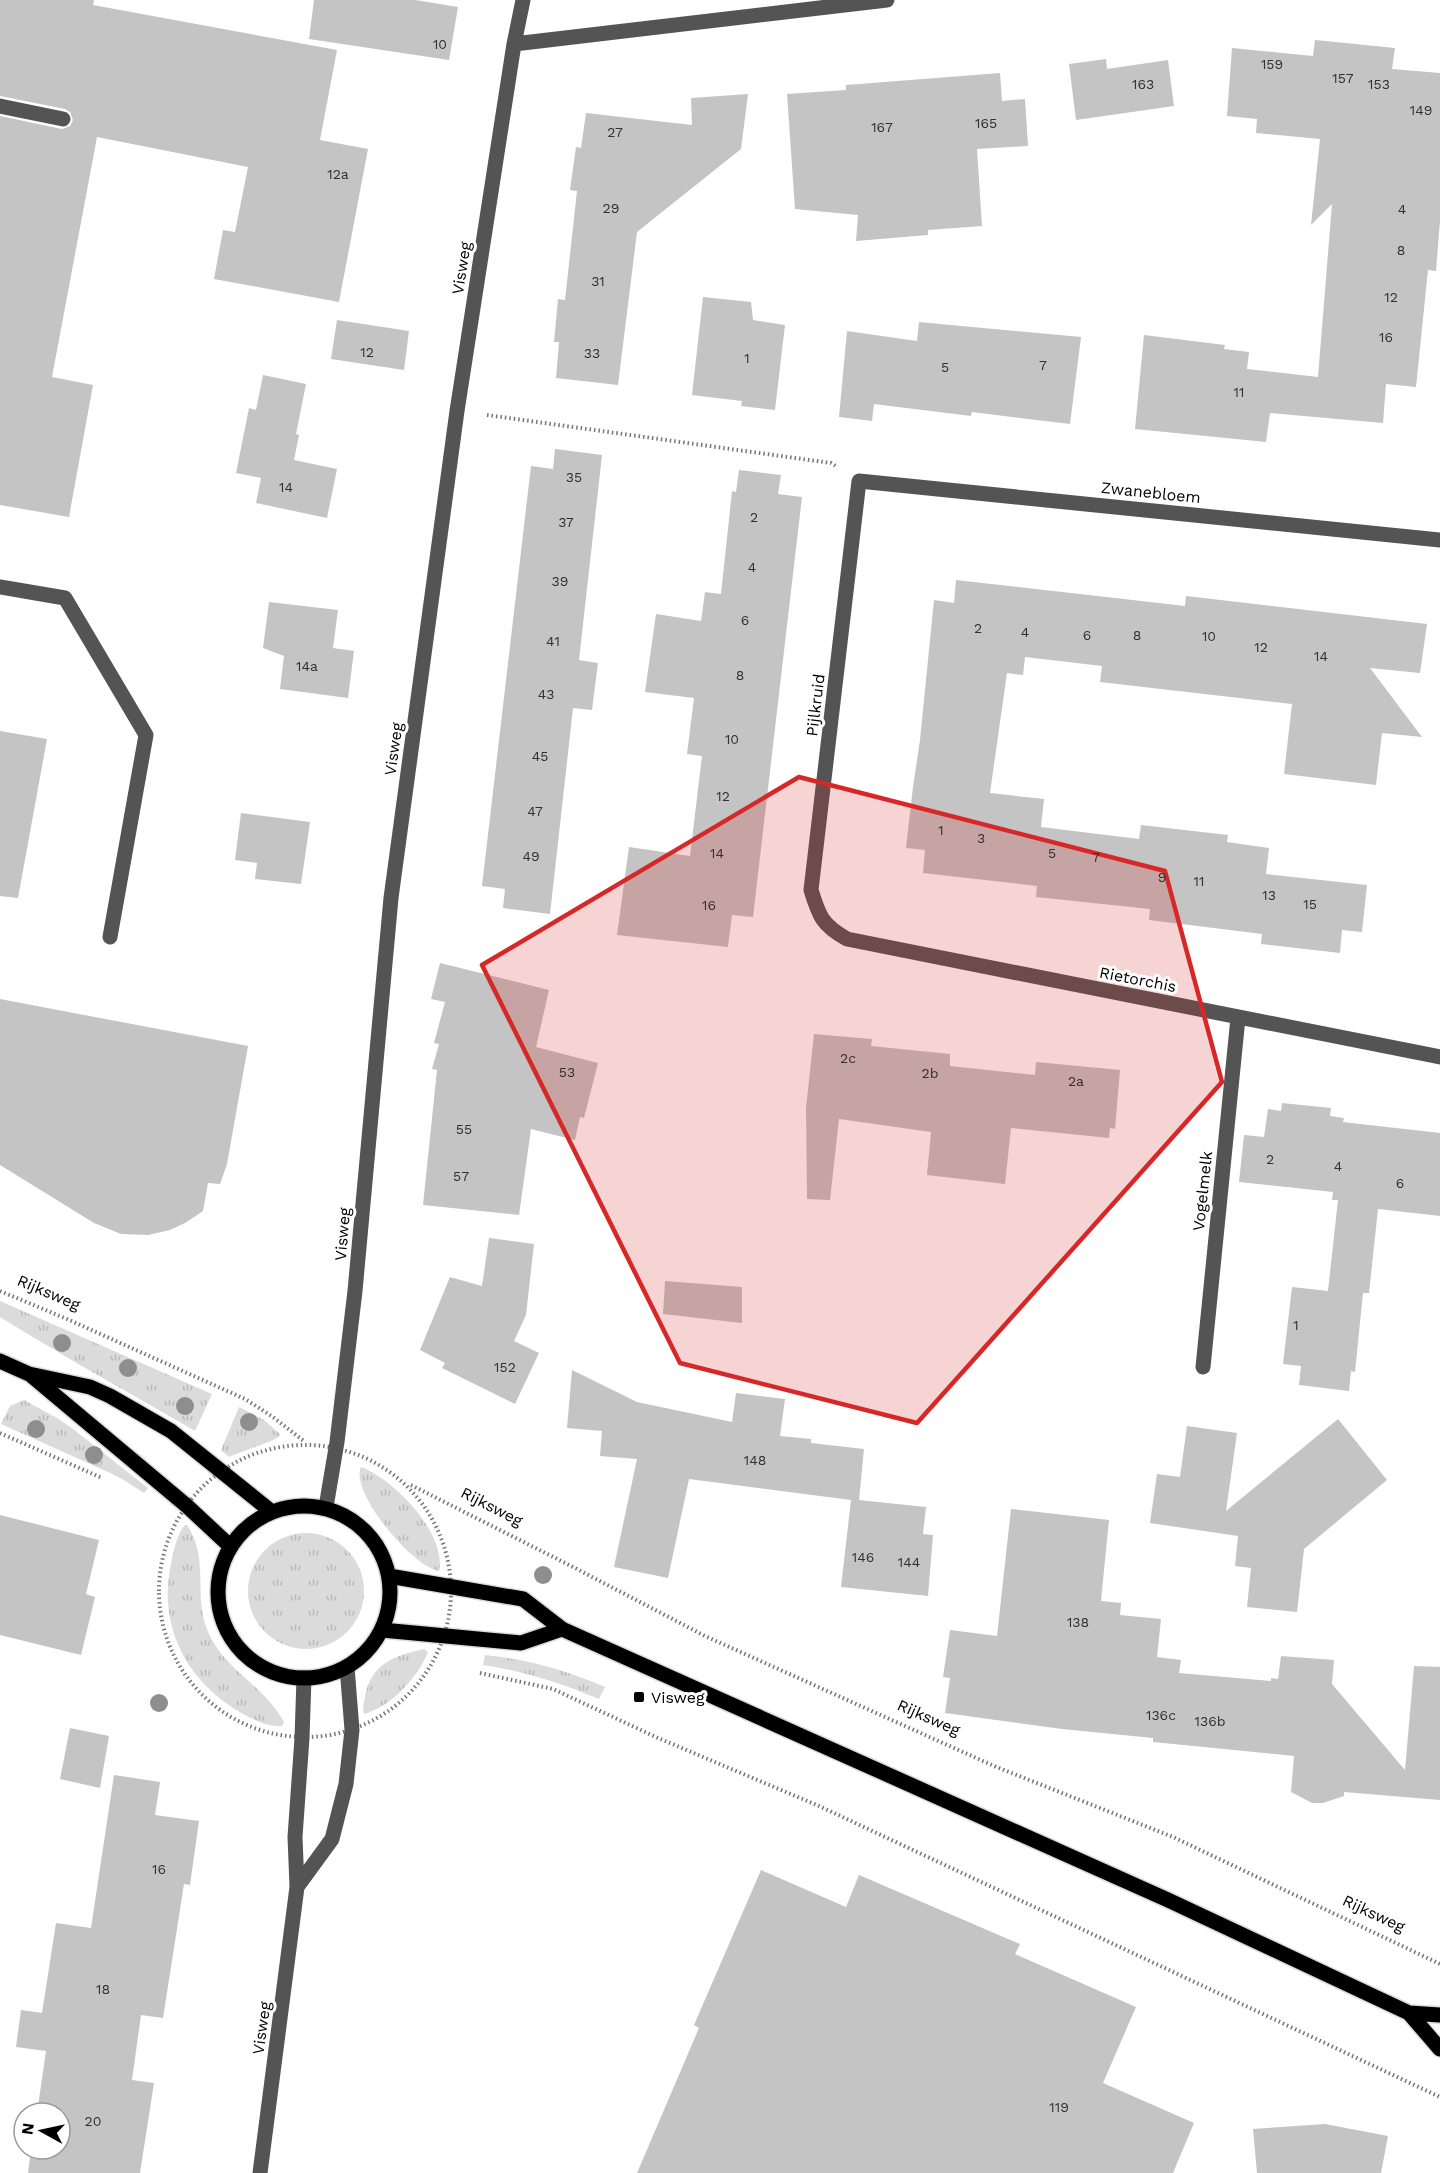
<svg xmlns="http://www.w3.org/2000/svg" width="1440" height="2173" font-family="'Work Sans',sans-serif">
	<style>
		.grass { fill: url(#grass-tufts) }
		.building { fill: #c4c4c4 }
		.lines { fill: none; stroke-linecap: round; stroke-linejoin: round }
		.major-casing { stroke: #dbdbdb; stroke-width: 18 }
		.path { stroke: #767676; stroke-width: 4; stroke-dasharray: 1.5 3; stroke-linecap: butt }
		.minor { stroke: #545454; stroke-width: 15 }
		.major { stroke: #000; stroke-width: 15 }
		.tree { fill: #8e8e8e }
		.marked { fill: #d62828; fill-opacity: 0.2; stroke: #d62828; stroke-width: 4.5; stroke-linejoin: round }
		.poi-dot { fill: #000; stroke: #fff; stroke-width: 2 }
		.labels { text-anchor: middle; stroke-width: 6; stroke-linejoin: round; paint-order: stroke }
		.number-label { font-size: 14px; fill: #313131 }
		.street-label { font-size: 16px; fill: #000; stroke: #fff }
		.poi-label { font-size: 16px; fill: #000; stroke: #fff; text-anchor: start }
	</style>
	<defs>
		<pattern id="grass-tufts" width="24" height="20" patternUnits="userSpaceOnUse" patternTransform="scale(1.5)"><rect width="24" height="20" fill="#dbdbdb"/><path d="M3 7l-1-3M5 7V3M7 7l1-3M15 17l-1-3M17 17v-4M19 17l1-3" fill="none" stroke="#bababa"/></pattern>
	</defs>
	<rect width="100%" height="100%" fill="#fff"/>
	<!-- grass -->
	<path class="grass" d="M0,1301L212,1394L195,1431C130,1393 64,1357 0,1317Z
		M24,1400L57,1418L73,1429L148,1488L144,1493L119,1477L1,1424L10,1406Z
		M239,1407L264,1420L280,1434V1436C273,1442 241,1451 229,1457L221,1450Z
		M361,1467C394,1479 447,1534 439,1571C414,1568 349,1492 361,1467Z
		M185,1525H187C211,1561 191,1598 210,1636C227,1671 265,1687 284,1722L282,1726C270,1728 254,1720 243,1714C186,1682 156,1625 172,1559C175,1547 177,1534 185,1525Z
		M248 1591a58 58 0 1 1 116 0a58 58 0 1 1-116 0Z
		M424,1649L428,1652C418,1677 391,1707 364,1714C362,1708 364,1703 365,1696C372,1663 394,1656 424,1649Z
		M485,1655C527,1659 566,1670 605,1687L599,1699C561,1683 524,1671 483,1665Z"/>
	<!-- building -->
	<path class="building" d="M0,0H94L93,5L337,50L320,140L368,149L339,302L214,279L223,230L235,232L248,167L97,137L52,377L93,385L69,517L0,505V116L62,129L70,126L73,120L70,112L65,109L0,96Z
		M314,0H415L458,7L449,60L309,39Z
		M1315,40L1395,48L1392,69L1440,73V221L1436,271L1428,270L1416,387L1386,384L1383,423L1270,413L1266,442L1135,429L1144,335L1225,345L1224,349L1249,352L1247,369L1318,377L1332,204L1311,225L1320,139L1256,133L1257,119L1227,116L1232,48L1313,56Z
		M1106,59L1107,69L1168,60L1174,106L1076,120L1069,64Z
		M1000,73L1002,101L1025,99L1028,146L977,149L982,226L928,230V235L856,241L858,215L795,209L787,94L846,90V85Z
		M748,94L741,149L637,232L618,385L556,378L559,342H554L558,299L565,300L577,191L570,190L573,168L576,147L581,148L586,113L692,125L691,98Z
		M703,297L751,302L753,320L785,325L775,410L741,406L742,401L692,395Z
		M337,320L409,331L404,370L331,359Z
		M919,322L1081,337L1070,424L972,412L971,416L874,404L872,421L839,417L847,331L917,341Z
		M263,375L306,384L296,434L299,435L294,460L337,469L327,518L256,503L261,478L236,473L249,408L256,410Z
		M555,449L602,455L579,660L598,663L595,686L592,710L573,708L550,914L503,908L505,889L482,886L531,466L553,469Z
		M739,470L781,475L778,494L802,497L753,917L732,915L728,947L617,935L629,847L690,856L702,756L687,754L694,698L645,692L656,614L701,621L705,592L721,594L732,491L736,492Z
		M956,580L1185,606L1186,596L1427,624L1420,673L1370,668L1422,737L1382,733L1376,785L1284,774L1292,704L1100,682L1102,666L1025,657L1023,675L1007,673L990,793L1044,799L1041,827L1139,839L1141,825L1228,835L1227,842L1269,848L1266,874L1367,885L1362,932L1342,930L1340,953L1261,944L1262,934L1149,920L1150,909L1036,897L1037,886L923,873L925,850L906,848L913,787L920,740L934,600L954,603Z
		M269,602L338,610L333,648L354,651L348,698L280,689L284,656L263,648Z
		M0,731L47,739L18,898L0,896Z
		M241,813L310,822L301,884L255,879L257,863L235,860Z
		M440,963L549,990L536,1047L598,1063L584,1118L580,1117L575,1140L531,1129L519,1215L423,1205L437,1070L432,1069L439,1044L434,1043L445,1002L431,999Z
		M0,999L248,1046L227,1164L220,1184L208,1183L203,1211L185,1223L170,1230L148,1235L121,1234L94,1223L0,1165Z
		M814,1034L872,1039L871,1046L950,1054V1066L1035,1075L1036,1062L1120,1070L1115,1129L1110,1128L1109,1138L1011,1128L1005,1184L927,1175L931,1132L839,1119L830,1200L807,1199L806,1108Z
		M1282,1103L1331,1108L1330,1116L1344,1118L1343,1122L1440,1133V1216L1378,1209L1369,1293H1363L1355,1372L1351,1371L1349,1391L1299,1385L1301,1366L1283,1364L1292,1287L1328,1291L1338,1200H1332L1333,1192L1239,1182L1244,1135L1264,1137L1268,1109L1281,1111Z
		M489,1238L534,1244L526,1315L514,1341L539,1353L515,1404L442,1368L445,1363L420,1350L450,1277L482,1286Z
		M665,1281L742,1287V1323L663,1314Z
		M572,1370L637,1402L732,1422L736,1393L785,1399L780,1436L811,1439V1443L864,1449L859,1500L926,1507L923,1534L933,1535L928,1596L841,1587L851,1500L689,1479L668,1578L614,1567L637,1459L600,1456L602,1431L567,1428Z
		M1338,1419L1387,1480L1304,1549L1297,1612L1247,1607L1251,1568L1235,1566L1238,1536L1150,1523L1157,1474L1180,1477L1187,1426L1237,1433L1226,1511Z
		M1011,1509L1109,1520L1101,1601L1121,1603L1120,1615L1161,1619L1157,1657L1181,1660L1179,1673L1271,1681V1678L1278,1679L1281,1656L1334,1660L1332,1684L1405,1770L1414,1666L1440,1667V1800L1344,1792V1796L1323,1803H1312L1291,1792L1294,1756L1153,1742V1738L1062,1729L945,1713L950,1678L943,1677L950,1630L997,1636Z
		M0,1515L99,1540L86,1594L95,1597L81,1655L0,1635Z
		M70,1728L109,1736L100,1788L60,1779Z
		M114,1775L160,1782L155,1815L199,1821L190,1885L184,1884L163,2018L141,2015L132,2080L154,2083L140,2173H28L31,2149H60V2113H37L46,2051L16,2047L21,2010L42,2013L56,1923L91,1928Z
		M761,1870L846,1907L859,1875L1020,1944L1015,1954L1136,2007L1103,2083L1194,2123L1173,2173H637L699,2028L694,2025Z
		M1325,2124L1388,2136L1381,2173H1257L1253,2129Z"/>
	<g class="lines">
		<defs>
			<path id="major" d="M0,1361L29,1374L90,1387L110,1396L171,1431L272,1512
				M32,1376L187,1506L231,1547
				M218 1592a86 86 0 1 1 172 0a86 86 0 1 1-172 0Z
				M389,1576L523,1599L562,1629L1168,1900L1409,2013L1440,2015
				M382,1630L521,1643L562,1629
				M1409,2013L1440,2049"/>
		</defs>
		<!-- major casing -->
		<use href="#major" class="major-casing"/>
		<!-- path -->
		<path class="path" d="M487,415L831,463L836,466
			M0,1291L67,1319L245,1399L273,1417L305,1442
			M0,1433L102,1478
			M159 1591a146 146 0 1 1 292 0a146 146 0 1 1-292 0Z
			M411,1485L575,1568L705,1636L994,1766L1173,1837L1440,1964
			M480,1673L553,1689L658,1738L819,1806L1440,2097"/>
		<!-- minor -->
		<path class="minor" d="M514,44L887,0
			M0,106L63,119
			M1440,540L859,481L811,890C819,916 822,925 847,939L1440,1057
			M0,587L65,598L146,735L110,937
			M1203,1367L1238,1018
			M326,1507L337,1442L355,1291L391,898L457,411L514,44L523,0
			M297,1887L332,1839L346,1784L352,1730L347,1667
			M260,2173L297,1887L295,1837L302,1738L304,1678"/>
		<!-- major -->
		<use href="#major" class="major"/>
	</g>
	<!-- trees -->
	<g class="tree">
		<circle cx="62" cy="1343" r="9"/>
		<circle cx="128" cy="1368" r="9"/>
		<circle cx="185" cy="1406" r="9"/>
		<circle cx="249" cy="1422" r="9"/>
		<circle cx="36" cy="1429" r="9"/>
		<circle cx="94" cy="1455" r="9"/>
		<circle cx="543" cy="1575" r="9"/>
		<circle cx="159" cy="1703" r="9"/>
	</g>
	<!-- marked area -->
	<path class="marked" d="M799,777L1165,871L1222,1082L917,1423L680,1363L482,965Z"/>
	<!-- markers -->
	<rect class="poi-dot" x="633" y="1691" width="12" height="12" rx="3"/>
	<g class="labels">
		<!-- number labels -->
		<g class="number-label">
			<text x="440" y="49">10</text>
			<text x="1272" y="69">159</text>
			<text x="1343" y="83">157</text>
			<text x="1143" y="89">163</text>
			<text x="1379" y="89">153</text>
			<text x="1421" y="115">149</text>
			<text x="986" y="128">165</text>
			<text x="882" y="132">167</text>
			<text x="615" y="137">27</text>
			<text x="338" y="179">12a</text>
			<text x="611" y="213">29</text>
			<text x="1402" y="214">4</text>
			<text x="1401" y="255">8</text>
			<text x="598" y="286">31</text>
			<text x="1391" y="302">12</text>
			<text x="1386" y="342">16</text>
			<text x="367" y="357">12</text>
			<text x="592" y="358">33</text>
			<text x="747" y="363">1</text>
			<text x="1043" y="370">7</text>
			<text x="945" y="372">5</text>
			<text x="1239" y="397">11</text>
			<text x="574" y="482">35</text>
			<text x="286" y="492">14</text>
			<text x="754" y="522">2</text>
			<text x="566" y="527">37</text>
			<text x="752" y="572">4</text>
			<text x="560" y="586">39</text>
			<text x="745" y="625">6</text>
			<text x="978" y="633">2</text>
			<text x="1025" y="637">4</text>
			<text x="1087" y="640">6</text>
			<text x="1137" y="640">8</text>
			<text x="1209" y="641">10</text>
			<text x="553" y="646">41</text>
			<text x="1261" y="652">12</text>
			<text x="1321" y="661">14</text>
			<text x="307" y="671">14a</text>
			<text x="740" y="680">8</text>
			<text x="546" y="699">43</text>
			<text x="732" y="744">10</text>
			<text x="540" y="761">45</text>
			<text x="723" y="801">12</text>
			<text x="535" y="816">47</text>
			<text x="941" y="835">1</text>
			<text x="981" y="843">3</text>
			<text x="717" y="858">14</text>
			<text x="1052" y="858">5</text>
			<text x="531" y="861">49</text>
			<text x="1096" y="862">7</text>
			<text x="1162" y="882">9</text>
			<text x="1199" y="886">11</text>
			<text x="1269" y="900">13</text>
			<text x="1310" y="909">15</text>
			<text x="709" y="910">16</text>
			<text x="848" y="1063">2c</text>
			<text x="567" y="1077">53</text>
			<text x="930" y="1078">2b</text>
			<text x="1076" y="1086">2a</text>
			<text x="464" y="1134">55</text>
			<text x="1270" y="1164">2</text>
			<text x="1338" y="1171">4</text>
			<text x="461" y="1181">57</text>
			<text x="1400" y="1188">6</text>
			<text x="1296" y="1330">1</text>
			<text x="505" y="1372">152</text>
			<text x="755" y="1465">148</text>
			<text x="863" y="1562">146</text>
			<text x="909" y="1567">144</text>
			<text x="1078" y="1627">138</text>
			<text x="1161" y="1720">136c</text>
			<text x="1210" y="1726">136b</text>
			<text x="159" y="1874">16</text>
			<text x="103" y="1994">18</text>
			<text x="1059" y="2112">119</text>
			<text x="93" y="2126">20</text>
		</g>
		<!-- street labels -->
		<g class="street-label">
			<text transform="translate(461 268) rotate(-81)" y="6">Visweg</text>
			<text transform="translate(1151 492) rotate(6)" y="6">Zwanebloem</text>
			<text transform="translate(815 705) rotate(-83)" y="6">Pijlkruid</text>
			<text transform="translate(393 749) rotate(-82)" y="6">Visweg</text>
			<text transform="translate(1138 979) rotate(11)" y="6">Rietorchis</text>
			<text transform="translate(1202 1191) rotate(-84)" y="6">Vogelmelk</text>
			<text transform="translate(342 1234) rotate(-85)" y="6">Visweg</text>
			<text transform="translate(49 1292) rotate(23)" y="6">Rijksweg</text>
			<text transform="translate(492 1506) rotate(27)" y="6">Rijksweg</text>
			<text transform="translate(929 1717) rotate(24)" y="6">Rijksweg</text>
			<text transform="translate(1374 1913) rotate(25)" y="6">Rijksweg</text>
			<text transform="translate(261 2028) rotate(-82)" y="6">Visweg</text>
		</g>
		<!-- poi labels -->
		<g class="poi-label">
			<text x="651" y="1703">Visweg</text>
		</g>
	</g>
	<!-- north arrow -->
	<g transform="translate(42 2131) rotate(278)"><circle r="28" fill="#ffffff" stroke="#999999" stroke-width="1.5"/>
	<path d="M0-4.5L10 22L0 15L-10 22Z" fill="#000000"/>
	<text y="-9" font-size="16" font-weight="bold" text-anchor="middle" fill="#000000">N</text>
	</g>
</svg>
